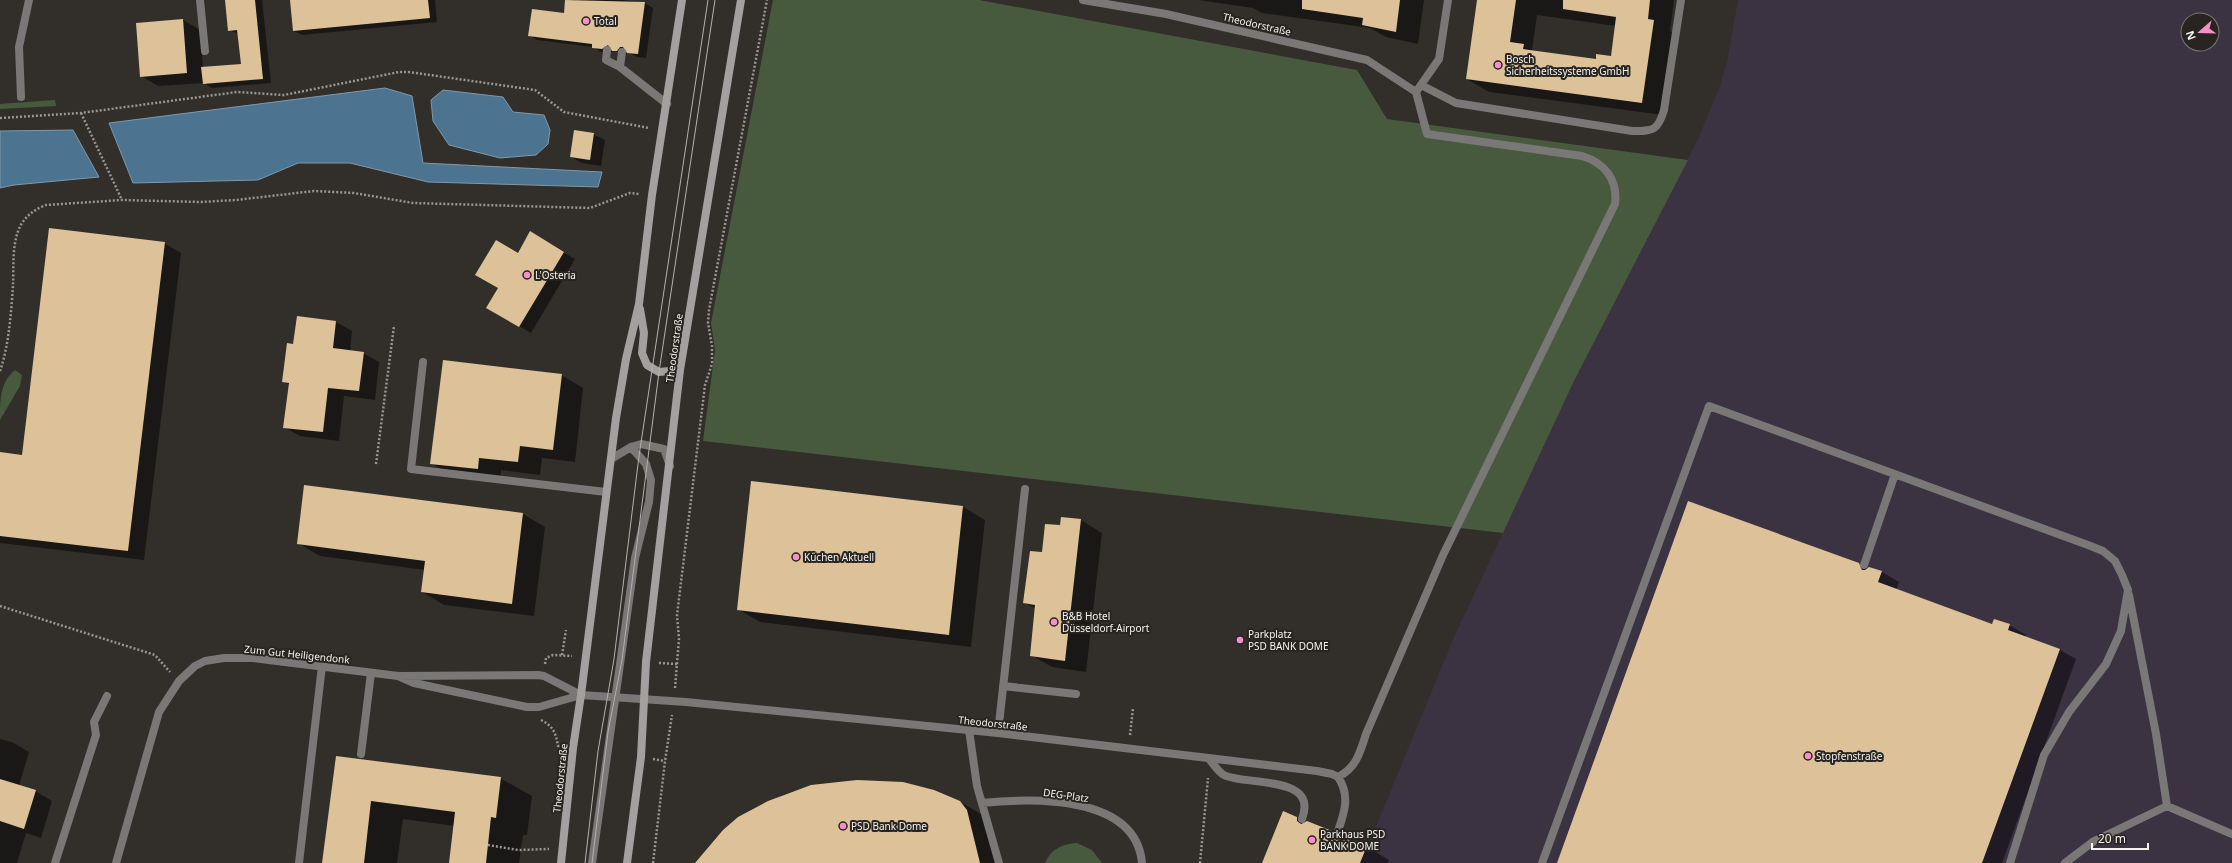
<svg xmlns="http://www.w3.org/2000/svg" width="2232" height="863" font-family="'Noto Sans',sans-serif">
	<style>
		.industrial { fill: #3b3242; fill-rule: evenodd }
		.green { fill: #475a3e }
		.water { fill: #4c738f; stroke: #7f99ac }
		.shadow { fill: #0007; fill-rule: evenodd }
		.building { fill: #ddc299 }
		.lines { fill: none; stroke-linecap: round; stroke-linejoin: round }
		.path { stroke: #999693; stroke-width: 2.5; stroke-dasharray: 2 2; stroke-linecap: butt }
		.service { stroke: #7a7777; stroke-width: 8 }
		.minor { stroke: #7a7777; stroke-width: 8 }
		.secondary { stroke: #a5a0a0; stroke-width: 8 }
		.tram { stroke: #b4b1ae; stroke-width: 1 }
		.poi-dot { fill: #f98fca; stroke: #282420; stroke-width: 1.5 }
		.labels { text-anchor: middle; stroke-width: 4; stroke-linejoin: round; paint-order: stroke }
		.poi-label { font-size: 10px; fill: #f5f3f0; stroke: #282420; text-anchor: start }
		.street-label { font-size: 10px; fill: #f5f3f0; stroke: #282420 }
	</style>
	<rect width="100%" height="100%" fill="#322e2a"/>
	<!-- industrial -->
	<path class="industrial" d="M1738,0H2232V863H1361L1454,637L1575,379L1698,139L1720,86L1727,62ZM2188,20H2212V44H2188Z"/>
	<!-- green -->
	<path class="green" d="M773,0H979L1357,70L1387,119L1688,160L1575,379L1503,533L703,441L715,350L711,323Z
		M55,100L56,106L0,109V104Z
		M15,370L22,375L20,386L0,420C0,400 0,382 15,370Z
		M1077,843L1092,850L1102,863H1045C1051,849 1062,844 1077,843Z"/>
	<!-- water -->
	<path class="water" d="M385,88L412,96L423,163L602,172L598,187L428,182L350,163H298L258,180L133,183L109,123Z
		M443,90L503,97L513,112L544,115L550,130L548,144L536,155L500,158L449,145L433,121L431,100Z
		M73,130L99,177L14,185L0,188V131Z"/>
	<!-- shadow -->
	<path class="shadow" d="M226,0H262L271,83L212,88L204,83L158,86L141,76L137,24L183,20L200,30L203,68L242,64L239,34L229,30Z
		M291,0H435L437,22L302,35L294,31Z
		M566,0H623L645,3L653,8L646,58L637,57L628,52L625,55L614,51L610,53L601,52L593,47L537,40L529,35L564,14Z
		M1198,0H1424L1418,44L1386,37L1370,28L1262,13L1253,8Z
		M1478,0H1674L1670,31L1675,34L1664,115L1489,92L1467,79ZM1537,15L1616,26L1611,57L1596,60L1535,52L1532,50Z
		M593,134L605,140L601,166L582,163L571,157Z
		M530,233L575,259L531,333L487,307Z
		M164,243L181,253L144,560L0,543V453L23,456Z
		M298,317L336,322L352,331L350,351L363,353L379,362L375,400L344,396L339,441L300,436L284,427L290,385L284,382L294,345Z
		M561,375L583,388L575,462L542,458L540,475L501,470L500,481L453,476L431,463Z
		M305,486L523,514L545,527L534,616L444,605L422,592L425,570L320,556L298,543Z
		M963,507L985,520L971,647L760,622L738,609Z
		M1062,518L1081,520L1102,533L1086,672L1052,667L1031,655L1036,609L1025,603L1061,527Z
		M1859,564L1868,569L1870,568L1882,572L1899,582L1896,590L1993,626L2009,625L2026,635L2025,637L2060,650L2076,659L2002,863H1558Z
		M0,739L12,742L29,752L19,786L35,791L52,801L41,838L26,833L17,863H0Z
		M337,757L500,778L532,796L527,835H523L519,863H450L455,826L403,819L397,863H323Z
		M811,786L960,802L981,814L988,823L997,863H698L715,839L739,818L782,795Z
		M1296,818L1367,847L1389,860L1388,863H1263Z"/>
	<!-- building -->
	<path class="building" d="M225,0H255L263,79L203,84L201,67L241,64L237,30L228,31Z
		M290,0H428L430,18L293,31Z
		M565,0L645,2L638,54L627,53L623,47H620L617,51H612L608,45L602,49L592,48V44L528,36L532,9L564,13Z
		M1302,0H1400L1396,32L1362,25L1363,18L1302,9Z
		M1477,0H1516L1510,42L1524,44L1523,49L1596,59V54L1611,56L1616,17L1563,9V0H1650L1648,19L1654,20L1642,103L1466,79Z
		M183,19L187,73L140,77L136,23Z
		M574,130L594,133L590,160L570,157Z
		M49,228L165,242L128,551L0,536V452L22,455Z
		M530,231L564,252L519,327L486,308L498,288L475,275L496,240L518,253Z
		M297,316L336,321L333,348L364,352L359,391L328,388L323,432L283,428L289,383L282,382L287,343L293,344Z
		M443,360L562,374L553,450L520,446L518,462L479,458L478,469L430,464Z
		M751,481L963,506L949,635L737,610Z
		M304,485L523,513L512,604L421,592L425,561L297,544Z
		M1688,501L1859,563L1862,570H1865L1869,567L1882,571L1878,582L1992,624L1994,619L2010,624L2008,630L2060,649L1982,863H1557Z
		M1061,517L1081,519L1065,661L1030,656L1035,605L1023,603L1030,551L1042,552L1045,524L1060,525Z
		M336,756L501,777L496,818L491,817L486,863H449L455,812L371,801L364,863H322Z
		M0,779L36,790L24,829L0,821Z
		M857,780L903,782L934,790L960,801L967,810L980,863H695L723,830L738,817L768,801L811,785Z
		M1283,811L1297,817V821L1301,824L1307,821L1332,831V835L1335,839H1338L1342,836L1367,846L1360,863H1262Z"/>
	<g class="lines">
		<!-- path -->
		<path class="path" d="M81,113L122,200
			M0,118L81,113L237,92L284,95L399,72H409L535,90L564,112L649,128
			M0,371C9,345 11,313 13,286C14,267 11,241 22,223C28,214 36,209 46,205L122,200L200,202L236,200L314,191L354,193L413,203L590,208L630,193L639,194
			M376,464L394,326
			M0,606L155,655L170,672
			M562,655L566,630
			M659,663L677,664
			M545,664L546,658L553,655L572,656
			M675,688L679,639L677,615L705,385L712,364V346L708,323L709,310L767,0
			M541,720C553,726 556,733 558,746H561
			M1130,735L1133,708
			M653,759L665,761
			M488,845L518,850L549,849
			M653,863L665,761L672,715
			M1200,863L1208,778"/>
		<!-- service -->
		<path class="service" d="M200,0L205,51
			M607,50L606,60L620,67
			M622,52L620,67L667,104
			M1421,85L1456,103L1632,131C1653,131 1658,131 1664,110L1681,0
			M21,97L19,47L29,0
			M423,362L411,469L606,492
			M631,447L641,444L664,449L670,466
			M1864,565L1895,474
			M1003,686L1076,694
			M969,730L977,786L999,863
			M998,733L1025,489
			M361,754L371,673
			M1209,759C1213,763 1218,772 1224,775C1245,786 1319,774 1302,819
			M982,803C1031,798 1136,794 1142,863
			M2167,806L2232,834
			M1337,834C1344,814 1351,796 1338,777C1356,768 1360,753 1366,734L1443,555L1615,204C1618,180 1605,163 1582,156L1427,134L1416,92L1439,59L1448,0
			M55,863L96,735L94,722L107,696
			M299,863L322,666
			M592,863L635,558L649,502L651,480L646,464L631,447L611,459
			M1542,863L1709,406L2088,545L2103,551L2115,561L2122,575L2128,590L2121,631L2106,664L2069,712L2044,755L2010,863
			M2065,863L2094,841L2167,806L2156,734L2129,595"/>
		<!-- minor -->
		<path class="minor" d="M1083,0L1166,14L1367,60L1416,92
			M398,676L414,683L527,707H539L581,695L686,702L998,733L1317,771L1332,774L1338,777
			M116,863L159,712L179,681L195,666L205,661L224,658H253L398,676L538,675L544,676L581,695"/>
		<!-- secondary -->
		<path class="secondary" d="M640,309L644,333L642,353L647,365L659,372L680,370
			M561,863L573,748L581,695L616,418L626,359L639,304L652,195L682,0
			M627,863L641,757L646,662L680,370L741,0"/>
		<!-- tram -->
		<path class="tram" d="M585,863L598,751L614,659L639,456L708,0
			M592,863L608,732L622,660L659,372L715,0"/>
	</g>
	<!-- markers -->
	<g class="poi-dot">
		<circle cx="586" cy="21" r="4"/>
		<circle cx="1498" cy="65" r="4"/>
		<circle cx="527" cy="275" r="4"/>
		<circle cx="796" cy="557" r="4"/>
		<circle cx="1054" cy="622" r="4"/>
		<circle cx="1240" cy="640" r="4"/>
		<circle cx="1808" cy="756" r="4"/>
		<circle cx="843" cy="826" r="4"/>
		<circle cx="1312" cy="840" r="4"/>
	</g>
	<g class="labels">
		<!-- poi labels -->
		<g class="poi-label">
			<text x="594" y="25">Total</text>
			<text x="1506" y="63">Bosch<tspan x="1506" dy="12">Sicherheitssysteme GmbH</tspan></text>
			<text x="535" y="279">L'Osteria</text>
			<text x="804" y="561">Küchen Aktuell</text>
			<text x="1062" y="620">B&amp;B Hotel<tspan x="1062" dy="12">Düsseldorf-Airport</tspan></text>
			<text x="1248" y="638">Parkplatz<tspan x="1248" dy="12">PSD BANK DOME</tspan></text>
			<text x="1816" y="760">Stopfenstraße</text>
			<text x="851" y="830">PSD Bank Dome</text>
			<text x="1320" y="838">Parkhaus PSD<tspan x="1320" dy="12">BANK DOME</tspan></text>
		</g>
		<!-- street labels -->
		<g class="street-label">
			<text transform="translate(1257 24) rotate(13)" y="4">Theodorstraße</text>
			<text transform="translate(674 348) rotate(-82)" y="4">Theodorstraße</text>
			<text transform="translate(297 654) rotate(6)" y="4">Zum Gut Heiligendonk</text>
			<text transform="translate(993 723) rotate(6)" y="4">Theodorstraße</text>
			<text transform="translate(560 778) rotate(-84)" y="4">Theodorstraße</text>
			<text transform="translate(1066 795) rotate(8)" y="4">DEG-Platz</text>
		</g>
	</g>
	<!-- north arrow -->
	<g transform="translate(2200 32) rotate(250)"><circle r="19" fill="#282420" stroke="#7a7773"/>
	<path d="M0-3L7 15L0 10L-7 15Z" fill="#f98fca"/>
	<text y="-6" font-size="11" font-weight="bold" text-anchor="middle" fill="#f5f3f0">N</text>
	</g>
	<!-- scale -->
	<path d="M2092 843v6h56v-6" fill="none" stroke="#f5f3f0" stroke-width="2"/>
	<text x="2098" y="843" font-size="12" fill="#f5f3f0" stroke="#282420" stroke-width="3" paint-order="stroke">20 m</text>
</svg>
